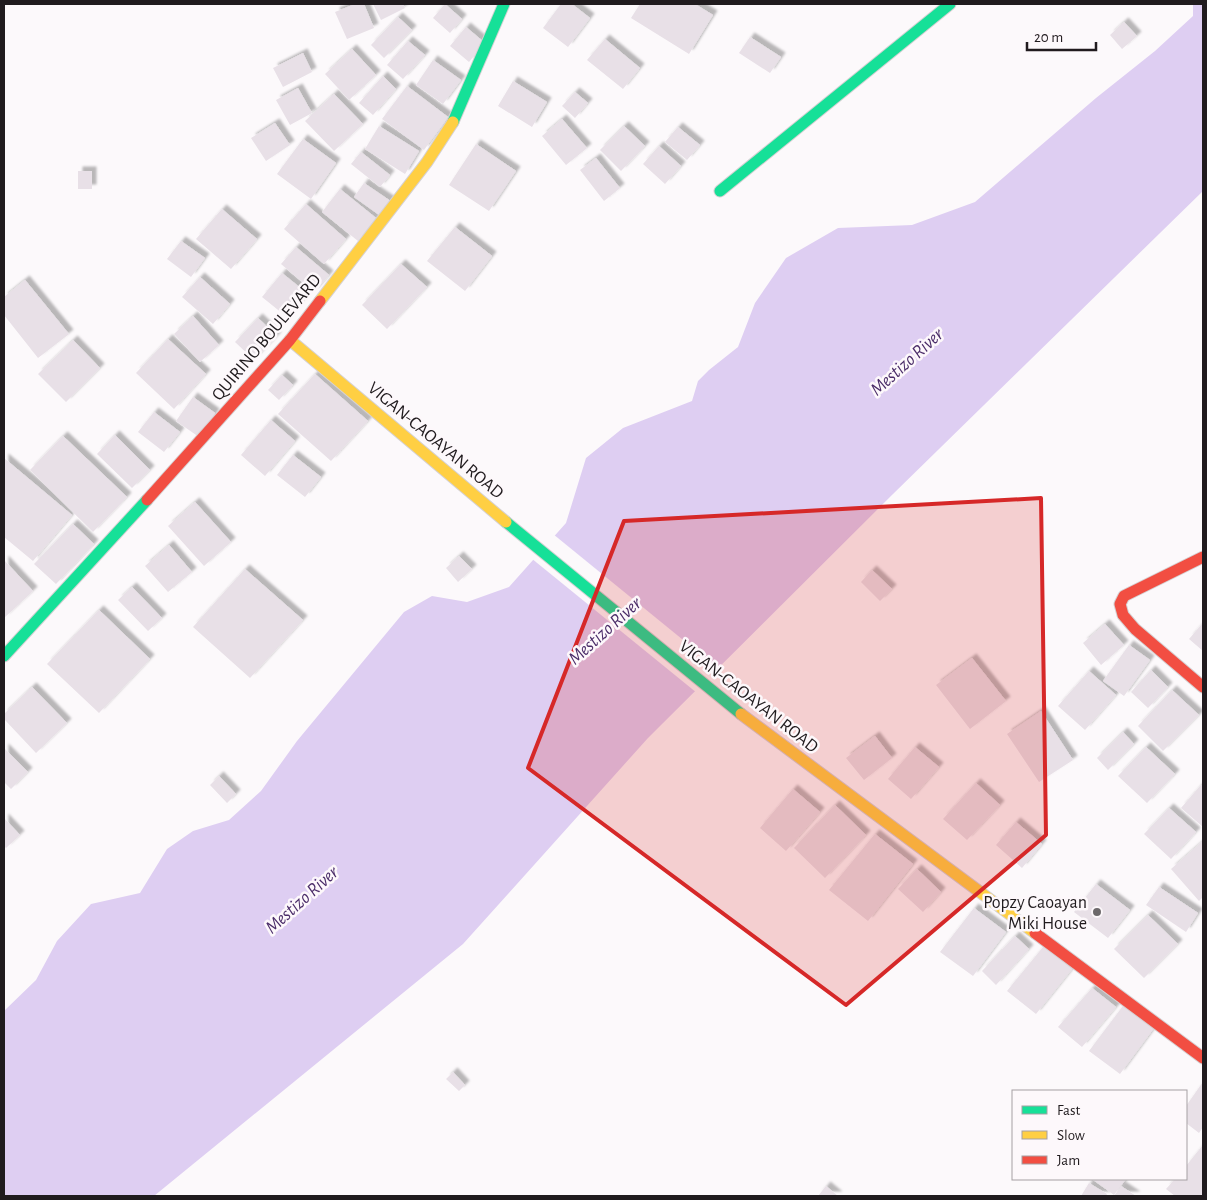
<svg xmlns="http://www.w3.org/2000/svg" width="1207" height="1200" font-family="'Alegreya Sans',sans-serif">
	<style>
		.water { fill: #decef2 }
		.pier { fill: #fcf9fb }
		.building { fill: #e8e0e7; filter: url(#shadow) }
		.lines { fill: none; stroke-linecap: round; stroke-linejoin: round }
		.fast-casing { stroke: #d5d1d3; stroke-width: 13 }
		.slow-casing { stroke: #d5d1d3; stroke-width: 13 }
		.jam-casing { stroke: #d5d1d3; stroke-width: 13 }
		.fast { stroke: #16e098; stroke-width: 11 }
		.slow { stroke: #ffcf43; stroke-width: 11 }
		.jam { stroke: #f24e42; stroke-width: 11 }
		.marked { fill: #d62828; fill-opacity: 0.2; stroke: #d62828; stroke-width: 4; stroke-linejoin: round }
		.poi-dot { fill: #6d696b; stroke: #fdf8fb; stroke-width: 2 }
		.labels { text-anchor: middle; stroke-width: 5; stroke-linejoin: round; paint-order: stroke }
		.street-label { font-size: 18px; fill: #201b1e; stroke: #fdf8fb }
		.poi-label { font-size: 18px; fill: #201b1e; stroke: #fdf8fb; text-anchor: end }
		.water-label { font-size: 19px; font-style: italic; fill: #4b2d69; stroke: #fdf8fb }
	</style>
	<defs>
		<filter id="shadow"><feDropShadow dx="4.5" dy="-4.5" stdDeviation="1" flood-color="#0004"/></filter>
	</defs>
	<rect width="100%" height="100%" fill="#fcf9fb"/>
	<!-- water -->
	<path class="water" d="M1193,4H1203V191L893,494L648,738L463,944L154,1196H4V1011L36,980L57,941L91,904L140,893L167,849L193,831L229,820L261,791L297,741L404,612L432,596L467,602L509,587L566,523L586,458L623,428L692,401L698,381L709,370L738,347L755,303L786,258L838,228L912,225L975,202L1096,98L1155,51L1193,16Z"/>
	<!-- pier -->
	<path class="pier" d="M553,534L720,670L697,693L531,558Z"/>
	<!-- building -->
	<path class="building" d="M355,4H364L374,28L347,39L335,12Z
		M373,4H403L405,8L381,20Z
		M445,4L462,19L450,33L433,18Z
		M561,4H572L590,18L568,47L543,28Z
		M640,4H695L713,15L689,54L631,18Z
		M398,17L412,30L384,58L371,45Z
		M1124,22L1137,36L1122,49L1110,35Z
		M466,27L485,43L469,62L450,46Z
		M750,37L781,57L770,73L739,53Z
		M605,39L640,68L623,89L587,60Z
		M408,41L425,55L403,79L387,65Z
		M352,49L376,75L349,100L325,74Z
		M303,53L312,72L283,87L273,68Z
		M433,60L461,80L443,104L416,85Z
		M383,76L396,89L373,115L359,103Z
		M513,81L547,102L532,127L498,106Z
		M407,86L448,117L424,150L382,119Z
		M298,88L312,113L290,125L276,100Z
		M575,92L588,103L575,118L562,106Z
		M334,94L363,124L334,151L305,121Z
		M562,119L587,148L566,165L542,136Z
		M275,123L290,145L266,161L251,138Z
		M379,126L419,151L405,174L365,149Z
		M624,126L645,146L621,171L600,150Z
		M678,127L700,145L687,160L665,142Z
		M303,139L336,163L311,199L277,174Z
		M476,144L516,171L489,211L449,185Z
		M659,146L681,166L665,184L643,164Z
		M361,152L390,175L380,187L351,164Z
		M596,158L620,188L604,201L580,170Z
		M78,171H92V189H78Z
		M364,183L392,202L382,217L354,197Z
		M340,189L376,218L358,241L322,212Z
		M306,204L346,239L324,264L284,229Z
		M222,209L257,239L231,269L196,239Z
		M455,227L492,256L465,291L427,261Z
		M181,241L205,258L191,277L167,259Z
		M296,247L329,275L314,292L281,264Z
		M401,264L427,287L387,329L362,305Z
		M282,273L308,294L288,318L262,297Z
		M200,277L230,304L213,324L182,297Z
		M25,280L69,334L38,358L4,315V297Z
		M193,316L219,345L200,362L174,334Z
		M258,318L277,336L254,360L235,342Z
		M168,339L206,374L174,409L136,373Z
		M73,340L100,368L66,402L38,374Z
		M315,374L368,421L331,461L278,414Z
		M282,375L293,385L279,400L268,390Z
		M193,397L215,413L199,437L176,421Z
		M154,412L180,432L164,452L138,432Z
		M271,420L295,441L265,476L241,455Z
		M115,435L150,470L132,488L97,454Z
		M63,436L127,497L93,532L30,470Z
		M293,455L321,477L305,497L277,475Z
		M4,458L72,515L33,561L4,537Z
		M195,502L231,542L204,566L168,526Z
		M73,524L94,544L56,584L34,564Z
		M169,545L192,572L168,592L145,566Z
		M459,556L472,569L458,582L446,568Z
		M4,560L33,591L4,618Z
		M245,569L303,620L250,678L193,627Z
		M872,570L892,589L880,601L861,582Z
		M132,587L162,618L148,631L118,600Z
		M99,610L150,659L99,713L47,664Z
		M1203,623V651L1189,639Z
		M1105,624L1124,645L1101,665L1083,643Z
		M1129,645L1150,660L1124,696L1103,681Z
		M972,658L1006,701L970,729L936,685Z
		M1151,670L1168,687L1148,708L1131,692Z
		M1089,671L1116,695L1085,730L1058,706Z
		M32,687L67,723L36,753L4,719V714Z
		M1172,690L1199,715L1163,751L1138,726Z
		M1041,711L1073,760L1039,782L1007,734Z
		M1123,732L1134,744L1108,770L1097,758Z
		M875,736L892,758L864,780L846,758Z
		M915,747L939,767L911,799L888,779Z
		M1146,747L1175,774L1147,803L1118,776Z
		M4,748L28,772L11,789L4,782Z
		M219,776L236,794L227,803L210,785Z
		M976,783L1000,805L967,840L943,819Z
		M1201,785L1203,787V827L1181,808Z
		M793,789L820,812L786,851L760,828Z
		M835,805L866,835L825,878L794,848Z
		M1169,808L1196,832L1171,859L1144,834Z
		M4,818L20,835L6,848L4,846Z
		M1016,822L1042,844L1022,868L996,845Z
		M875,834L913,864L868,921L829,890Z
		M1203,841V897L1199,901L1171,869Z
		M917,869L941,892L923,912L898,889Z
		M1096,884L1130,910L1108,938L1074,912Z
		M1159,887L1198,913L1186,932L1146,905Z
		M974,908L1006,932L973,976L940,952Z
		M1148,915L1178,944L1144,978L1114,949Z
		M1015,936L1029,949L996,985L982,971Z
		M1044,946L1072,969L1036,1014L1007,991Z
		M1092,988L1116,1007L1082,1047L1058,1027Z
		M1123,1006L1154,1028L1120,1074L1089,1051Z
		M453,1072L465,1085L459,1091L446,1079Z
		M1203,1082V1127L1199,1133L1186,1123V1106Z
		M1203,1145V1196H1175L1166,1189L1175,1179H1186V1166Z
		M1092,1179H1126L1114,1195Z
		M1089,1183L1107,1194L1106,1196H1081Z
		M826,1186L838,1196H818Z
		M1121,1186L1136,1196H1114Z"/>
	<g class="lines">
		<defs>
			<path id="fast" d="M453,122L504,4
				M720,191L950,4
				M506,522L741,714
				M4,656L147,500"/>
			<path id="slow" d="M320,301L427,162L453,122
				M290,340L506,522
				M741,714L1035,933"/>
			<path id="jam" d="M147,500L290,340L320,301
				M1203,557L1124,596L1120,604L1123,615L1135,629L1203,687
				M1035,933L1203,1058"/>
		</defs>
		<!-- fast casing -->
		<use href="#fast" class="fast-casing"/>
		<!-- slow casing -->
		<use href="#slow" class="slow-casing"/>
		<!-- jam casing -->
		<use href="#jam" class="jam-casing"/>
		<!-- fast -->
		<use href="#fast" class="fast"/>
		<!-- slow -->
		<use href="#slow" class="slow"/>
		<!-- jam -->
		<use href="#jam" class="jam"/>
	</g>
	<!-- marked area -->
	<path class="marked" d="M1041,498L1046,835L846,1005L528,768L624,521Z"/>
	<!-- markers -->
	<circle class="poi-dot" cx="1097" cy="912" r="5"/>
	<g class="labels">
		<!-- street labels -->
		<g class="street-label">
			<text transform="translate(266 337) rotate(-50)" y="6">QUIRINO BOULEVARD</text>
			<text transform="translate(436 440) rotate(40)" y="6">VIGAN-CAOAYAN ROAD</text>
			<text transform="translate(749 696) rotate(38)" y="6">VIGAN-CAOAYAN ROAD</text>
		</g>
		<!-- poi labels -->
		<g class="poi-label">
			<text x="1087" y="908">Popzy Caoayan<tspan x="1087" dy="21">Miki House</tspan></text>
		</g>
		<!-- water labels -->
		<g class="water-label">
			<text transform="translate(906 361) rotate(-42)" y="7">Mestizo River</text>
			<text transform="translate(604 630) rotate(-42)" y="7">Mestizo River</text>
			<text transform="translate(301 899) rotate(-42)" y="7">Mestizo River</text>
		</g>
	</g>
	<!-- border -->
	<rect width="1207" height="1200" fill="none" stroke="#201b1e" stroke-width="10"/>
	<!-- legend -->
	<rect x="1012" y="1090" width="175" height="90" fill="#fdf8fb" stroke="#a5a0a3"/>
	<rect x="1022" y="1106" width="25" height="8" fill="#16e098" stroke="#a5a0a3"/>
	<text x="1057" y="1115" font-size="15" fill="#201b1e">Fast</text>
	<rect x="1022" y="1131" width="25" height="8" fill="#ffcf43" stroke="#a5a0a3"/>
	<text x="1057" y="1140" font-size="15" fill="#201b1e">Slow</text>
	<rect x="1022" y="1156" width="25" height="8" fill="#f24e42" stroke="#a5a0a3"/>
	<text x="1057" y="1165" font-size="15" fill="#201b1e">Jam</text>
	<!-- scale -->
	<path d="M1027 42v8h69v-8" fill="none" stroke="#201b1e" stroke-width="2.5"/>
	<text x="1034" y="42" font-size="15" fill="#201b1e" stroke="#fdf8fb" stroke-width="4" paint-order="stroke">20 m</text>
</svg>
